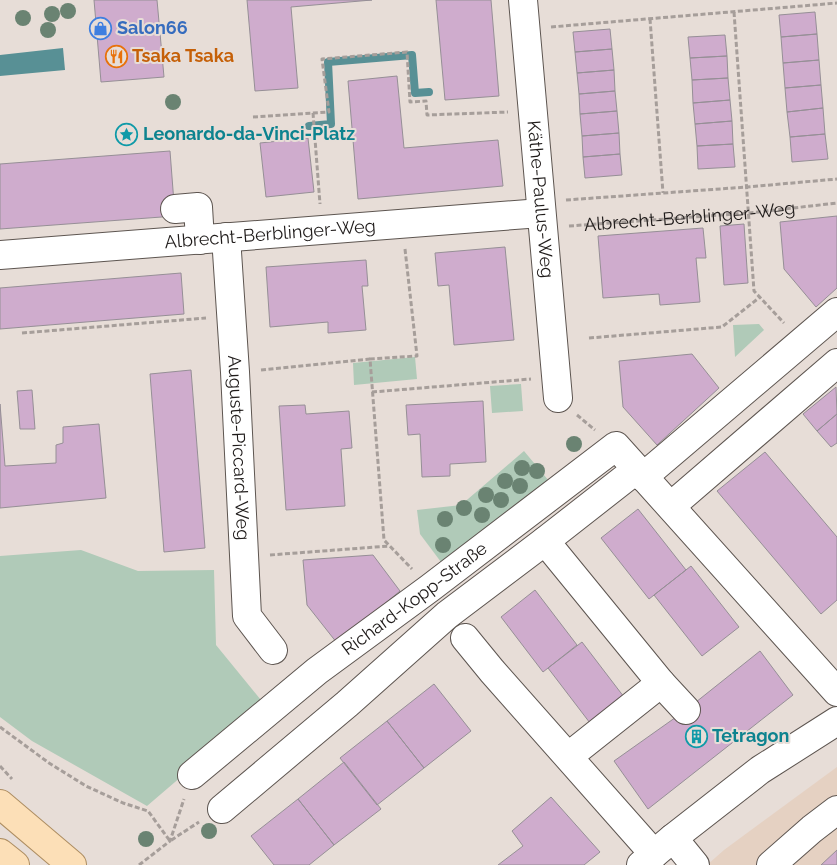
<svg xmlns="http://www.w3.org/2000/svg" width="837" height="865" font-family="Raleway,sans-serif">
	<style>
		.industrial { fill: #e5d1c2 }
		.green { fill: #b0cab8 }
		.water { fill: #589095 }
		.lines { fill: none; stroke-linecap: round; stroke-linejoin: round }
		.stream { stroke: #589095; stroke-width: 8 }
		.building { fill: #cfaccd; stroke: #968f96 }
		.minor-casing { stroke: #5d5550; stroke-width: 30 }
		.major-casing { stroke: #ad8d61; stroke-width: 30 }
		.path { stroke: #a69e9a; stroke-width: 3; stroke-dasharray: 5 2.5; stroke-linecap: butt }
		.minor { stroke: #fff; stroke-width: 28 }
		.major { stroke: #fcdfb7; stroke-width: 28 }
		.tree { fill: #6a8372 }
		.labels { text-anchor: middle; stroke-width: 4; stroke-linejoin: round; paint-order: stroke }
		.shop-label { font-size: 18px; font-weight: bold; fill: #366cbe; stroke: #e7ddd7; text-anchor: start }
		.food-label { font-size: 18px; font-weight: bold; fill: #c56008; stroke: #e7ddd7; text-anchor: start }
		.culture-label { font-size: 18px; font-weight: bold; fill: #0d838f; stroke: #e7ddd7; text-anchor: start }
		.street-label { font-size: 18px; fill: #1f1b1a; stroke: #e7ddd7 }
	</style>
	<rect width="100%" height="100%" fill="#e7ddd7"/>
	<!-- industrial -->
	<path class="industrial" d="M837,767V865H707L724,850Z"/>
	<!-- green -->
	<path class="green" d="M759,324L764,330L735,357L733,325Z
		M415,357L417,379L354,385L353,363Z
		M521,384L523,411L492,413L490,386Z
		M524,451L554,487L447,570L420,534L417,510L461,505Z
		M81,550L138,571L214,570L216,645L265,705L147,806L32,741L0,717V556Z"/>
	<!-- water -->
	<path class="water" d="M63,48L65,70L0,76V55Z"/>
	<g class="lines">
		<!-- stream -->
		<path class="stream" d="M309,126L331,124L328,62L412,55L415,93L429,92"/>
	</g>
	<!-- building -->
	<path class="building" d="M94,0H157L164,77L101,82Z
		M247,0H372L291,7L298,88L255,91Z
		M436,0H491L499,96L445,100Z
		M815,12L817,34L781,37L779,15Z
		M610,29L612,49L575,52L573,32Z
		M817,34L819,60L783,63L781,37Z
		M725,35L727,56L690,58L688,37Z
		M612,49L614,70L577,73L575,52Z
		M727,56L728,78L692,80L690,58Z
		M819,60L821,85L785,88L783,63Z
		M614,70L615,91L579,94L577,73Z
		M397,76L404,148L498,140L503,186L358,199L348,81Z
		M728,78L730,100L693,103L692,80Z
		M821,85L823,108L787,112L785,88Z
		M615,91L617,111L580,114L579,94Z
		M730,100L732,121L695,124L693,103Z
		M823,108L825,134L790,137L787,112Z
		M617,111L619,133L582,136L580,114Z
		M732,121L733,144L697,146L695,124Z
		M619,133L620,154L583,157L582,136Z
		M825,134L828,159L792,162L790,137Z
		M308,138L314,192L266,197L260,143Z
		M733,144L735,167L698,169L697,146Z
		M170,151L175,216L0,229V164Z
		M620,154L622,175L585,178L583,157Z
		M837,216V288L816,307L784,269L780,222Z
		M744,224L748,283L724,285L720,226Z
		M703,228L706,258H696L700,302L660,305L659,294L603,298L598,236Z
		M505,247L514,340L454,345L449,285L438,286L435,253Z
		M366,260L368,286H362L366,330L328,333V322L270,327L266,267Z
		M181,273L184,314L0,329V288Z
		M692,354L719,388L657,445L623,407L619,361Z
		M191,370L205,548L164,552L150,374Z
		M836,387L837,414L817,431L803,414Z
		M32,390L35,429H20L17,391Z
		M483,401L486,462L450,464V476L422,477L420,434L408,435L406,405Z
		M0,404L5,466L56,463V445L63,443V427L99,424L106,498L0,508Z
		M305,405L306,414L349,411L352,448L341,449L345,506L286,510L279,406Z
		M837,414V443L831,447L817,431Z
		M765,452L837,537V600L821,614L717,491Z
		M638,509L686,570L649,599L601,538Z
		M373,555L400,591L337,643L307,605L303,560Z
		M691,566L739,627L702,656L654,595Z
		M535,590L577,645L543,672L501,617Z
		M582,642L624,697L590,723L548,668Z
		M760,651L793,695L648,809L614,761L686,710Z
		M434,684L471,731L424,768L387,721Z
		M387,721L424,768L377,805L340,758Z
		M344,762L381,809L334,845L298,799Z
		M551,797L600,852L584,865H498L523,846L512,831Z
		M298,799L334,845L309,865H274L251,836Z
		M837,850V865H821Z"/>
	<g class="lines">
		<defs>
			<g id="minor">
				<path id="s2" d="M523,0L558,398"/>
				<path d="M175,209L198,207L200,240"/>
				<path id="s3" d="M226,237L235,372L247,616L273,650"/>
				<path id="s4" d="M0,255L541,213"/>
				<path d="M643,477L837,312"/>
				<path d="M671,506L837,363"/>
				<path d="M545,541L661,683L686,710"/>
				<path d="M465,638L492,671L654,854"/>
				<path d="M569,756L661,683"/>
				<path id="s5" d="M192,775L317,671L430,588L616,446L837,692"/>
				<path d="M222,809L347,704L447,615L545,541L637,469"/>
				<path d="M673,838L695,865"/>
				<path d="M641,865L673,838L760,770L837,721"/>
				<path d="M771,865L812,829L837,810"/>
			</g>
			<path id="major" d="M0,804L72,865
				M0,853L15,865"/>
		</defs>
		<!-- minor casing -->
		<use href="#minor" class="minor-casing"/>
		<!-- major casing -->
		<use href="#major" class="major-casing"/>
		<!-- path -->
		<g class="path">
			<path d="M734,12L754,291L784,323"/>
			<path d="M650,19L663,193"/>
			<path d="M551,27L837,3"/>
			<path d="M313,113L320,204"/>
			<path d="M253,117L329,112L322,59L407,52L410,102L426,101L427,115L508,112"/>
			<path d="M566,200L747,187L837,179"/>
			<path id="s1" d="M569,226L749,213L837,203"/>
			<path d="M405,249L417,356L370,359L384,540L412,569"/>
			<path d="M22,333L206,318"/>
			<path d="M589,338L722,327L760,297"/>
			<path d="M261,370L370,359"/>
			<path d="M372,392L531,379"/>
			<path d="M577,415L595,430"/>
			<path d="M270,555L389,546"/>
			<path d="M0,727L49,763L86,786L123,803L148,811L170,841L199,822"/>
			<path d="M0,766L12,779"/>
			<path d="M139,865L170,841L184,799"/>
		</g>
		<!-- minor -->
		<use href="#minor" class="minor"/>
		<!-- major -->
		<use href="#major" class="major"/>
	</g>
	<!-- trees -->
	<g class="tree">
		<circle cx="68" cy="11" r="8"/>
		<circle cx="52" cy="14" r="8"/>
		<circle cx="23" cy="18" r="8"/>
		<circle cx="48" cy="30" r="8"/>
		<circle cx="173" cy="102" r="8"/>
		<circle cx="574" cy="444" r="8"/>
		<circle cx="522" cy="468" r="8"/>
		<circle cx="537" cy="471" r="8"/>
		<circle cx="505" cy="481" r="8"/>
		<circle cx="520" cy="486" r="8"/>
		<circle cx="486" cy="495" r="8"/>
		<circle cx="501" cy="500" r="8"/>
		<circle cx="464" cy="508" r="8"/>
		<circle cx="482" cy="515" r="8"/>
		<circle cx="445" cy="519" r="8"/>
		<circle cx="443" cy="545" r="8"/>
		<circle cx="209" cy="831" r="8"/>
		<circle cx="146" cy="839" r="8"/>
	</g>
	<!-- icons -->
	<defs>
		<symbol id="shop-ring" viewBox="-11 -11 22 22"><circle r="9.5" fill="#e7ddd7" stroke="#3f7fe0" stroke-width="1.5"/><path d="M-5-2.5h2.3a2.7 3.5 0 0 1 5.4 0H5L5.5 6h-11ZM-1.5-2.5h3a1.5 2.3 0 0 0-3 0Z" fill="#3f7fe0"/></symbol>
		<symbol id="restaurant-ring" viewBox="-11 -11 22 22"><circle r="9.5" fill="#e7ddd7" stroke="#e8710a" stroke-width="1.5"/><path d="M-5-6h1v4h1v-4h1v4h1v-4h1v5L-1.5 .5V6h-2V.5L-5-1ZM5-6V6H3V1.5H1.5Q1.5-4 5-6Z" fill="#e8710a"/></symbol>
		<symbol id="sight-ring" viewBox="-11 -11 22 22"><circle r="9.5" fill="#e7ddd7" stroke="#0f9aa8" stroke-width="1.5"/><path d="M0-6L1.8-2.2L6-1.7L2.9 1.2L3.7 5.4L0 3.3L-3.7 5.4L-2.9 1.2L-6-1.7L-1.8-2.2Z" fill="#0f9aa8"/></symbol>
		<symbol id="building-ring" viewBox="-11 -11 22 22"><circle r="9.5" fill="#e7ddd7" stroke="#0f9aa8" stroke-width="1.5"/><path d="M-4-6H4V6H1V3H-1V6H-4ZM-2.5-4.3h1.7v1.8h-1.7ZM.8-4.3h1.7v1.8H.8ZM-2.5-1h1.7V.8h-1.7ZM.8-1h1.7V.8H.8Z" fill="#0f9aa8"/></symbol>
	</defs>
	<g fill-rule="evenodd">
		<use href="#shop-ring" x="88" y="16" width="25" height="25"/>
		<use href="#restaurant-ring" x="104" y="44" width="25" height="25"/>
		<use href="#sight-ring" x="114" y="122" width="25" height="25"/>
		<use href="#building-ring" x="684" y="724" width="25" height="25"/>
	</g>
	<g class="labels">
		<!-- shop labels -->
		<g class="shop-label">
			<text x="117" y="34">Salon66</text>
		</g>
		<!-- food labels -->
		<g class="food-label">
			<text x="132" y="62">Tsaka Tsaka</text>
		</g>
		<!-- culture labels -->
		<g class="culture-label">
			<text x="143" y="140">Leonardo-da-Vinci-Platz</text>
			<text x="712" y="742">Tetragon</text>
		</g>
		<!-- street labels -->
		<g class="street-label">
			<text dy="6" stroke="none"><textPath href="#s2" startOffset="200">Käthe-Paulus-Weg</textPath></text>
			<text dy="6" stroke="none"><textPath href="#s1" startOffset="121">Albrecht-Berblinger-Weg</textPath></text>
			<text dy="6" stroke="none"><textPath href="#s4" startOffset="271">Albrecht-Berblinger-Weg</textPath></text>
			<text dy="6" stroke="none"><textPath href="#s3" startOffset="211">Auguste-Piccard-Weg</textPath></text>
			<text dy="6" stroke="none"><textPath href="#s5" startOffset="284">Richard-Kopp-Straße</textPath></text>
		</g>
	</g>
</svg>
